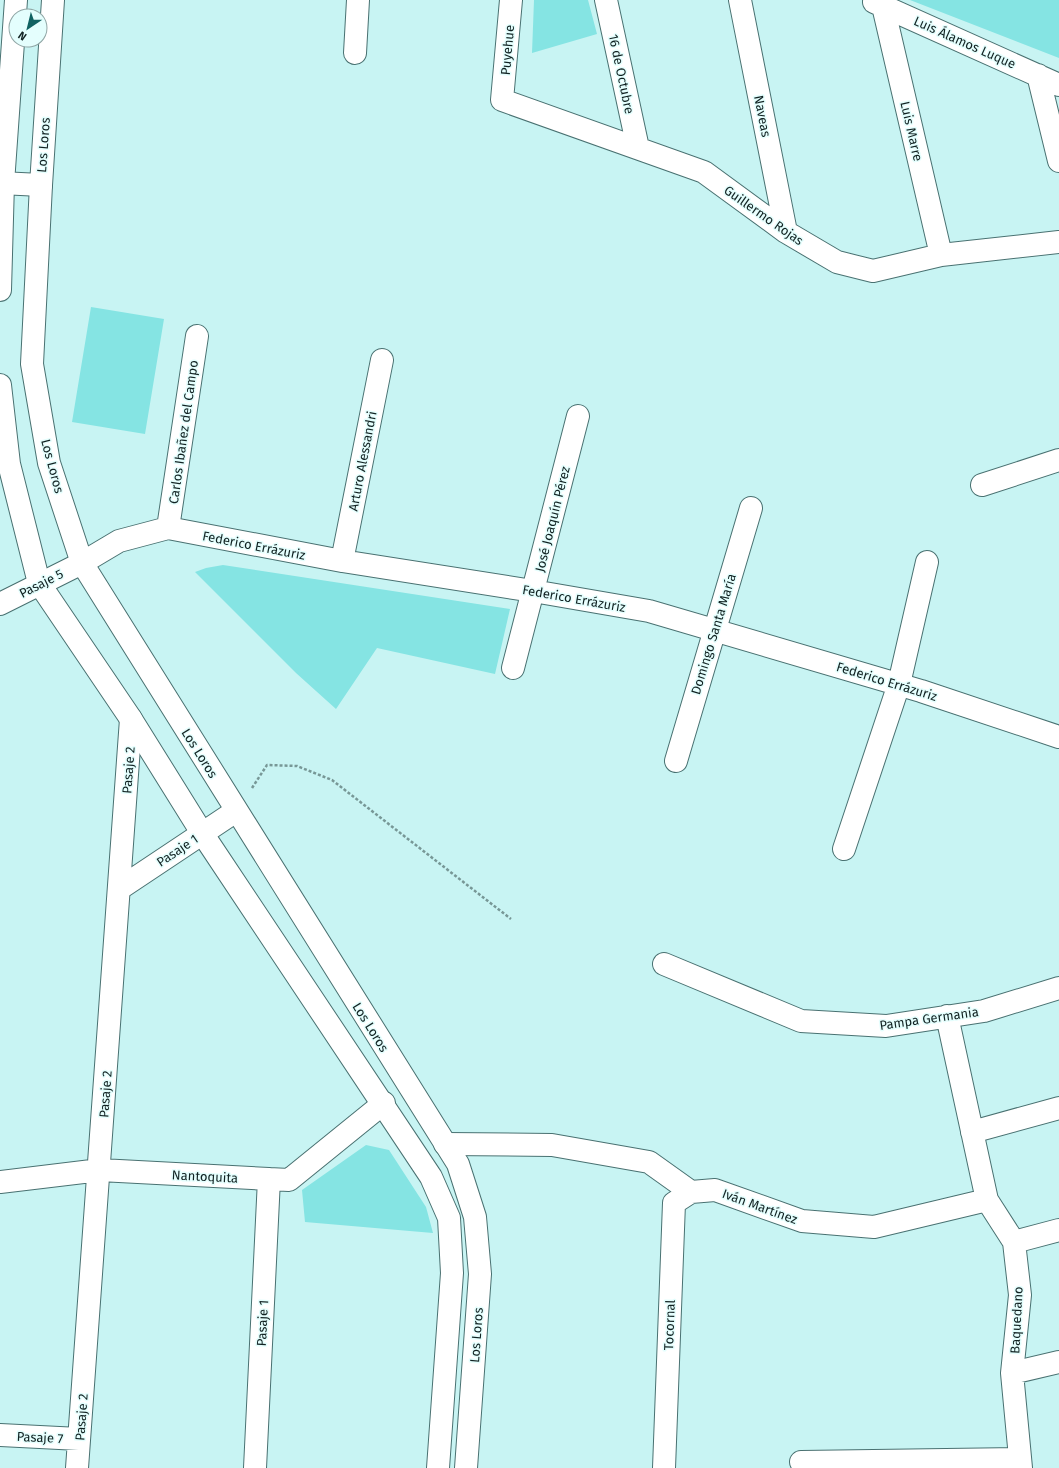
<svg xmlns="http://www.w3.org/2000/svg" width="1059" height="1468" font-family="'Fira Sans',sans-serif">
	<style>
		.green { fill: #85e4e3 }
		.lines { fill: none; stroke-linecap: round; stroke-linejoin: round }
		.street-casing { stroke: #497171; stroke-width: 24 }
		.secondary-casing { stroke: #497171; stroke-width: 24 }
		.path { stroke: #779796; stroke-width: 2.5; stroke-dasharray: 3 2; stroke-linecap: butt }
		.street { stroke: #fff; stroke-width: 22 }
		.secondary { stroke: #fff; stroke-width: 22 }
		.labels { text-anchor: middle; stroke-width: 3; stroke-linejoin: round; paint-order: stroke }
		.street-label { font-size: 13px; fill: #122; stroke: #e4fefd }
	</style>
	<rect width="100%" height="100%" fill="#c8f4f3"/>
	<!-- green -->
	<path class="green" d="M534,0H588L597,34L532,53Z
		M910,0H1059V58Z
		M91,307L164,319L145,434L72,422Z
		M223,565L510,609L495,674L377,648L336,709L296,673L195,572L206,568Z
		M366,1145L389,1150L426,1207L433,1233L305,1222L302,1190Z"/>
	<g class="lines">
		<defs>
			<path id="street" d="M511,0L502,100L704,172L786,232L837,262L873,271L941,255L1059,242
				M606,0L638,148
				M740,0L786,232
				M874,2L1059,85
				M883,6L941,255
				M355,53L358,0
				M1038,75L1059,161
				M0,183L41,185
				M982,485L1059,460
				M168,528L197,336
				M342,561L382,360
				M0,604L82,563L119,541L168,528L342,561L533,591L649,611L921,691L1059,737
				M513,668L578,416
				M676,761L751,508
				M844,849L899,684L927,562
				M119,889L236,811
				M664,964L801,1021L886,1026L984,1011L1059,988
				M947,1016L987,1200L1014,1242L1020,1295L1012,1373L1021,1468
				M972,1132L1059,1108
				M445,1144L552,1145L649,1162L691,1192L715,1190L802,1221L874,1227L987,1200
				M0,1182L100,1170L289,1180L384,1103
				M1014,1242L1059,1230
				M1012,1373L1059,1362
				M0,1435L79,1439
				M801,1462L1020,1459
				M77,1468L131,719
				M255,1468L269,1179
				M664,1468L674,1203L691,1192"/>
			<path id="secondary" d="M53,0L41,185L32,364L49,463L82,563L458,1164L475,1217L480,1274L466,1468
				M0,290L3,183L16,0
				M0,385L9,464L39,583L131,719L202,833L431,1177L449,1218L452,1273L438,1468"/>
		</defs>
		<!-- street casing -->
		<use href="#street" class="street-casing"/>
		<!-- secondary casing -->
		<use href="#secondary" class="secondary-casing"/>
		<!-- path -->
		<path class="path" d="M252,788L267,765L297,766L332,780L511,919"/>
		<!-- street -->
		<use href="#street" class="street"/>
		<!-- secondary -->
		<use href="#secondary" class="secondary"/>
	</g>
	<g class="labels">
		<!-- street labels -->
		<g class="street-label">
			<text transform="translate(965 42) rotate(24)" y="5">Luis Álamos Luque</text>
			<text transform="translate(507 50) rotate(-85)" y="5">Puyehue</text>
			<text transform="translate(622 74) rotate(78)" y="5">16 de Octubre</text>
			<text transform="translate(763 116) rotate(79)" y="5">Naveas</text>
			<text transform="translate(912 131) rotate(77)" y="5">Luis Marre</text>
			<text transform="translate(43 145) rotate(-86)" y="5">Los Loros</text>
			<text transform="translate(764 215) rotate(35)" y="5">Guillermo Rojas</text>
			<text transform="translate(183 432) rotate(-82)" y="5">Carlos Ibañez del Campo</text>
			<text transform="translate(362 461) rotate(-79)" y="5">Arturo Alessandri</text>
			<text transform="translate(53 466) rotate(75)" y="5">Los Loros</text>
			<text transform="translate(552 519) rotate(-76)" y="5">José Joaquín Pérez</text>
			<text transform="translate(254 545) rotate(11)" y="5">Federico Errázuriz</text>
			<text transform="translate(41 583) rotate(-27)" y="5">Pasaje 5</text>
			<text transform="translate(574 598) rotate(10)" y="5">Federico Errázuriz</text>
			<text transform="translate(713 634) rotate(-73)" y="5">Domingo Santa María</text>
			<text transform="translate(887 681) rotate(17)" y="5">Federico Errázuriz</text>
			<text transform="translate(200 753) rotate(58)" y="5">Los Loros</text>
			<text transform="translate(128 770) rotate(-86)" y="5">Pasaje 2</text>
			<text transform="translate(177 850) rotate(-34)" y="5">Pasaje 1</text>
			<text transform="translate(929 1018) rotate(-8)" y="5">Pampa Germania</text>
			<text transform="translate(371 1027) rotate(58)" y="5">Los Loros</text>
			<text transform="translate(105 1094) rotate(-86)" y="5">Pasaje 2</text>
			<text transform="translate(205 1176) rotate(3)" y="5">Nantoquita</text>
			<text transform="translate(760 1206) rotate(20)" y="5">Iván Martínez</text>
			<text transform="translate(1016 1320) rotate(-87)" y="5">Baquedano</text>
			<text transform="translate(262 1323) rotate(-87)" y="5">Pasaje 1</text>
			<text transform="translate(669 1325) rotate(-88)" y="5">Tocornal</text>
			<text transform="translate(476 1335) rotate(-86)" y="5">Los Loros</text>
			<text transform="translate(81 1417) rotate(-86)" y="5">Pasaje 2</text>
			<text transform="translate(40 1437) rotate(3)" y="5">Pasaje 7</text>
		</g>
	</g>
	<!-- north arrow -->
	<g transform="translate(28 28) rotate(215)"><circle r="19" fill="#e4fefd" stroke="#90a6a5"/>
	<path d="M0-3L7 15L0 10L-7 15Z" fill="#116262"/>
	<text y="-6" font-size="11" font-weight="bold" text-anchor="middle" fill="#112222">N</text>
	</g>
</svg>
